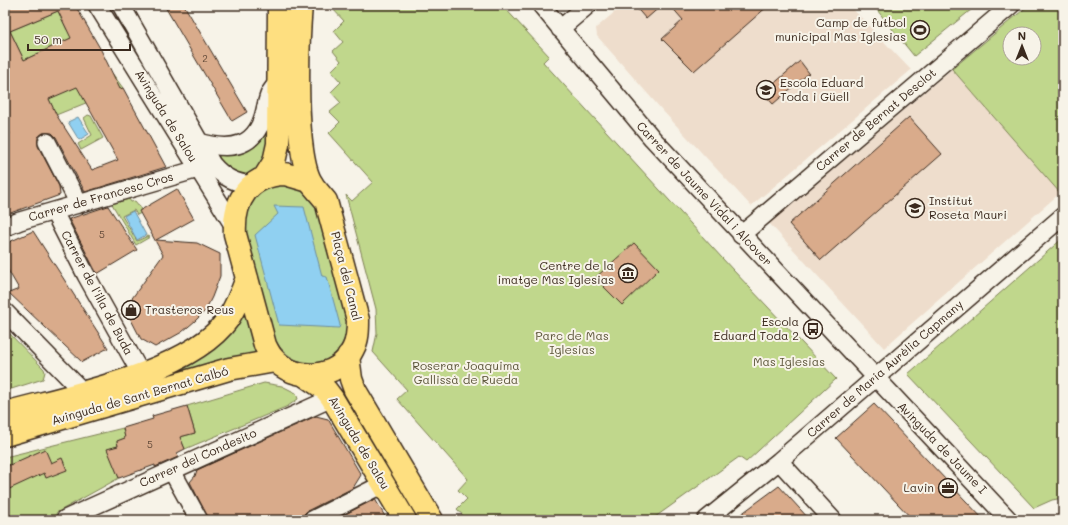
<svg xmlns="http://www.w3.org/2000/svg" width="1068" height="525" font-family="Mali,sans-serif">
	<style>
		.built { fill: #edc }
		.green { fill: #c0d78c; stroke: #7e8055; fill-rule: evenodd }
		.water { fill: #90d0f1; stroke: #6e8e9d }
		.building { fill: #d9ab8b; stroke: #3b2a1e; fill-rule: evenodd }
		.lines { fill: none; stroke-linecap: round; stroke-linejoin: round }
		.minor-casing { stroke: #3b2a1e; stroke-width: 20 }
		.major-casing { stroke: #3b2a1e; stroke-width: 25 }
		.minor { stroke: #f7f3e8; stroke-width: 17 }
		.major { stroke: #fedf80; stroke-width: 22 }
		.labels { text-anchor: middle; stroke-width: 4; stroke-linejoin: round; paint-order: stroke }
		.number-label { font-size: 10px; fill: #624a39 }
		.poi-label { font-size: 12px; fill: #3b2a1e; stroke: #f7f3e8; text-anchor: end }
		.street-label { font-size: 12px; fill: #3b2a1e; stroke: #f7f3e8 }
		.park-label { font-size: 12px; fill: #5c553a; stroke: #f7f3e8 }
	</style>
	<rect width="100%" height="100%" fill="#f7f3e8"/>
	<filter id="ink" filterUnits="userSpaceOnUse"><feTurbulence type="fractalNoise" baseFrequency=".025" numOctaves="2"/><feDisplacementMap in="SourceGraphic" scale="8" xChannelSelector="R" yChannelSelector="G"/><feConvolveMatrix kernelMatrix="1 2 1 2 8 2 1 2 1" color-interpolation-filters="sRGB"/></filter>
	<g filter="url(#ink)">
		<!-- built -->
		<path class="built" d="M623,5H849L911,70L751,206L662,110L597,36L596,28Z
			M952,69L1060,193L884,348L769,223Z"/>
		<!-- green -->
		<path class="green" d="M336,5H502L549,56L543,62L733,270L836,379L746,462L739,457L651,520H467L457,509L467,499L458,490L468,479L397,399L407,390L373,352L377,333L376,309L346,195L352,201L373,182L329,133L340,122L330,112L341,103L331,92L341,82L331,71L341,61L333,51L343,42L334,31L344,21L332,8Z
			M873,5H977L914,56Z
			M1029,5H1056L1063,17V190L1060,193L952,69ZM1010,34H1034V58H1010Z
			M58,11L67,30L84,23L88,30L24,60L10,31Z
			M112,73L123,88L56,115L48,97Z
			M88,115L91,116L103,138L81,150L78,144L92,135L84,118Z
			M269,121L271,134L261,169C257,171 251,175 246,176C233,178 222,162 216,153Z
			M280,185C300,187 310,194 319,212L348,322C345,367 298,378 275,340L245,230C245,204 255,191 280,185Z
			M129,199L131,202L135,201L140,207L141,213L137,215L134,210L122,216L137,241L148,236L150,237L136,245L112,204Z
			M1063,238V498L1052,500L1034,508L908,374Z
			M243,309L256,355L5,420L157,376Z
			M5,329L44,369L45,372L43,379L5,391Z
			M264,383L282,386L296,393L298,399L288,406L185,449L180,437L195,433L187,406Z
			M123,428L125,438L117,441L118,446L108,449L119,478L56,513L58,520H5V457Z"/>
		<!-- water -->
		<path class="water" d="M78,117L89,134L79,140L68,122Z
			M274,206L304,207L322,276L327,277L340,325L339,328L279,325L255,235L278,214Z
			M133,211L146,235L137,240L124,216Z"/>
		<!-- building -->
		<path class="building" d="M5,5H75L101,50L120,89L123,88L166,167L85,192L56,137L52,133H43L38,137V146L59,186L60,195L5,215V136L10,134L5,119ZM58,11L71,38L24,60L10,31ZM77,87L118,160L92,170L57,116L49,99Z
			M164,5H184L247,112L232,121Z
			M634,5H662L646,19Z
			M670,5H769L694,71L662,39L683,20Z
			M800,61L809,73L773,104L763,93Z
			M909,117L942,154L821,260L789,224Z
			M177,189L194,219L156,240L197,243L220,254V276L212,297L205,311L195,321L182,332L155,347L141,339L125,308L163,255L139,211Z
			M108,206L137,250L97,274L69,219Z
			M33,231L108,348L82,362L9,293L19,289L5,265V244Z
			M634,243L659,269L622,305L595,278Z
			M874,404L984,520H913L836,438Z
			M187,406L195,433L180,437L185,449L177,453L178,457L155,467V465L119,478L107,449L118,446L117,441L125,438L123,428L153,419L152,416Z
			M316,416L328,419L361,475L353,488L307,511L303,515L302,520H209L190,482L195,476L197,470Z
			M45,449L51,463L62,458L67,470L46,478L44,473L5,491V467Z
			M779,486L810,520H733Z
			M375,499L387,520H334Z"/>
		<g class="lines">
			<defs>
				<path id="minor" d="M97,5L235,228
					M121,5L212,164C224,178 235,183 253,185
					M541,5L652,138L1009,520
					M560,29L588,5
					M47,142L79,204
					M199,142C232,152 257,147 265,110C268,98 268,92 278,83
					M54,212L86,275L141,374
					M5,227L20,221L198,169
					M741,235L1011,5
					M5,312L83,392
					M779,461L833,520
					M172,471L199,520
					M65,519L332,398
					M312,520L383,484
					M706,520L779,461L1063,216"/>
				<path id="major" d="M301,5C298,40 293,161 313,185
					M285,174L309,181L326,201L358,320C358,330 358,340 353,349C339,380 294,383 273,358C269,354 267,349 265,345L235,234C233,200 249,175 285,174Z
					M264,178L274,162L278,144L279,5
					M348,356L351,379L355,390L432,520
					M304,375L326,390L332,398L405,520
					M5,413C67,396 190,373 228,319C236,306 242,292 247,278
					M5,435L229,369L275,361"/>
			</defs>
			<!-- minor casing -->
			<use href="#minor" class="minor-casing"/>
			<!-- major casing -->
			<use href="#major" class="major-casing"/>
			<!-- minor -->
			<use href="#minor" class="minor"/>
			<!-- major -->
			<use href="#major" class="major"/>
		</g>
	</g>
	<!-- icons -->
	<defs>
		<symbol id="stadium-ring" viewBox="-11 -11 22 22"><circle r="9.5" fill="#f7f3e8" stroke="#3b2a1e" stroke-width="1.5"/><path d="M0-5a6.5 5 0 1 0 0 10a6.5 5 0 1 0 0-10ZM-3.5-1.8h7v3.6h-7Z" fill="#3b2a1e"/></symbol>
		<symbol id="school-ring" viewBox="-11 -11 22 22"><circle r="9.5" fill="#f7f3e8" stroke="#3b2a1e" stroke-width="1.5"/><path d="M0-5L7-2L0 1L-7-2ZM-4 1L0 2.5L4 1V4Q0 6-4 4Z" fill="#3b2a1e"/></symbol>
		<symbol id="museum-ring" viewBox="-11 -11 22 22"><circle r="9.5" fill="#f7f3e8" stroke="#3b2a1e" stroke-width="1.5"/><path d="M0-6L6-3V-2H-6V-3ZM-5-1h2V3h-2ZM-1-1h2V3h-2ZM3-1h2V3H3ZM-6 4H6V6H-6Z" fill="#3b2a1e"/></symbol>
		<symbol id="shop-ring" viewBox="-11 -11 22 22"><circle r="9.5" fill="#f7f3e8" stroke="#3b2a1e" stroke-width="1.5"/><path d="M-5-2.5h2.3a2.7 3.5 0 0 1 5.4 0H5L5.5 6h-11ZM-1.5-2.5h3a1.5 2.3 0 0 0-3 0Z" fill="#3b2a1e"/></symbol>
		<symbol id="bus-ring" viewBox="-11 -11 22 22"><circle r="9.5" fill="#f7f3e8" stroke="#3b2a1e" stroke-width="1.5"/><path d="M-5-6H5V4H4V6H2V4H-2V6H-4V4H-5ZM-3.5-4V0h7V-4ZM-3.5 1.2v1.5H-2V1.2ZM2 1.2v1.5H3.5V1.2Z" fill="#3b2a1e"/></symbol>
		<symbol id="office-ring" viewBox="-11 -11 22 22"><circle r="9.5" fill="#f7f3e8" stroke="#3b2a1e" stroke-width="1.5"/><path d="M-6-3h4V-5.5h4V-3h4V5H-6ZM-1-4.5V-3h2v-1.5ZM-6 0V1H6V0Z" fill="#3b2a1e"/></symbol>
	</defs>
	<g fill-rule="evenodd">
		<use href="#stadium-ring" x="909" y="19" width="22" height="22"/>
		<use href="#school-ring" x="755" y="79" width="22" height="22"/>
		<use href="#school-ring" x="904" y="197" width="22" height="22"/>
		<use href="#museum-ring" x="617" y="262" width="22" height="22"/>
		<use href="#shop-ring" x="120" y="299" width="22" height="22"/>
		<use href="#bus-ring" x="802" y="318" width="22" height="22"/>
		<use href="#office-ring" x="937" y="477" width="22" height="22"/>
	</g>
	<g class="labels">
		<!-- number labels -->
		<g class="number-label">
			<text x="205" y="62">2</text>
			<text x="102" y="238">5</text>
			<text x="150" y="448">5</text>
		</g>
		<!-- poi labels -->
		<g class="poi-label">
			<text x="906" y="27">Camp de futbol<tspan x="906" dy="14">municipal Mas Iglesias</tspan></text>
			<text x="780" y="87" text-anchor="start">Escola Eduard<tspan x="780" dy="14">Toda i Güell</tspan></text>
			<text x="929" y="205" text-anchor="start">Institut<tspan x="929" dy="14">Roseta Mauri</tspan></text>
			<text x="614" y="270">Centre de la<tspan x="614" dy="14">imatge Mas Iglesias</tspan></text>
			<text x="145" y="314" text-anchor="start">Trasteros Reus</text>
			<text x="799" y="326">Escola<tspan x="799" dy="14">Eduard Toda 2</tspan></text>
			<text x="934" y="492">Lavin</text>
		</g>
		<!-- street labels -->
		<g class="street-label">
			<text transform="translate(166 116) rotate(58)" y="4">Avinguda de Salou</text>
			<text transform="translate(876 120) rotate(-40)" y="4">Carrer de Bernat Desclot</text>
			<text transform="translate(704 194) rotate(47)" y="4">Carrer de Jaume Vidal i Alcover</text>
			<text transform="translate(101 197) rotate(-16)" y="4">Carrer de Francesc Cros</text>
			<text transform="translate(346 276) rotate(76)" y="4">Plaça del Canal</text>
			<text transform="translate(97 293) rotate(62)" y="4">Carrer de l'illa de Buda</text>
			<text transform="translate(885 369) rotate(-41)" y="4">Carrer de Maria Aurèlia Capmany</text>
			<text transform="translate(140 396) rotate(-16)" y="4">Avinguda de Sant Bernat Calbó</text>
			<text transform="translate(359 443) rotate(59)" y="4">Avinguda de Salou</text>
			<text transform="translate(942 448) rotate(46)" y="4">Avinguda de Jaume I</text>
			<text transform="translate(198 458) rotate(-24)" y="4">Carrer del Condesito</text>
		</g>
		<!-- park labels -->
		<g class="park-label">
			<text x="572" y="340">Parc de Mas<tspan x="572" dy="14">Iglesias</tspan></text>
			<text x="789" y="366">Mas Iglesias</text>
			<text x="466" y="370">Roserar Joaquima<tspan x="466" dy="14">Gallissà de Rueda</tspan></text>
		</g>
	</g>
	<!-- margin -->
	<rect width="1068" height="525" fill="none" stroke="#f7f3e8" stroke-width="20"/>
	<rect x="10" y="10" width="1048" height="505" fill="none" stroke="#3b2a1e" stroke-width="1.5" filter="url(#ink)"/>
	<!-- north arrow -->
	<g transform="translate(1022 46)"><circle r="19" fill="#f7f3e8" stroke="#aca397"/>
	<path d="M0-3L7 15L0 10L-7 15Z" fill="#3b2a1e"/>
	<text y="-6" font-size="11" font-weight="bold" text-anchor="middle" fill="#3b2a1e">N</text>
	</g>
	<!-- scale -->
	<path d="M28 44v6h102v-6" fill="none" stroke="#3b2a1e" stroke-width="2"/>
	<text x="34" y="44" font-size="12" fill="#3b2a1e" stroke="#f7f3e8" stroke-width="3" paint-order="stroke">50 m</text>
</svg>
